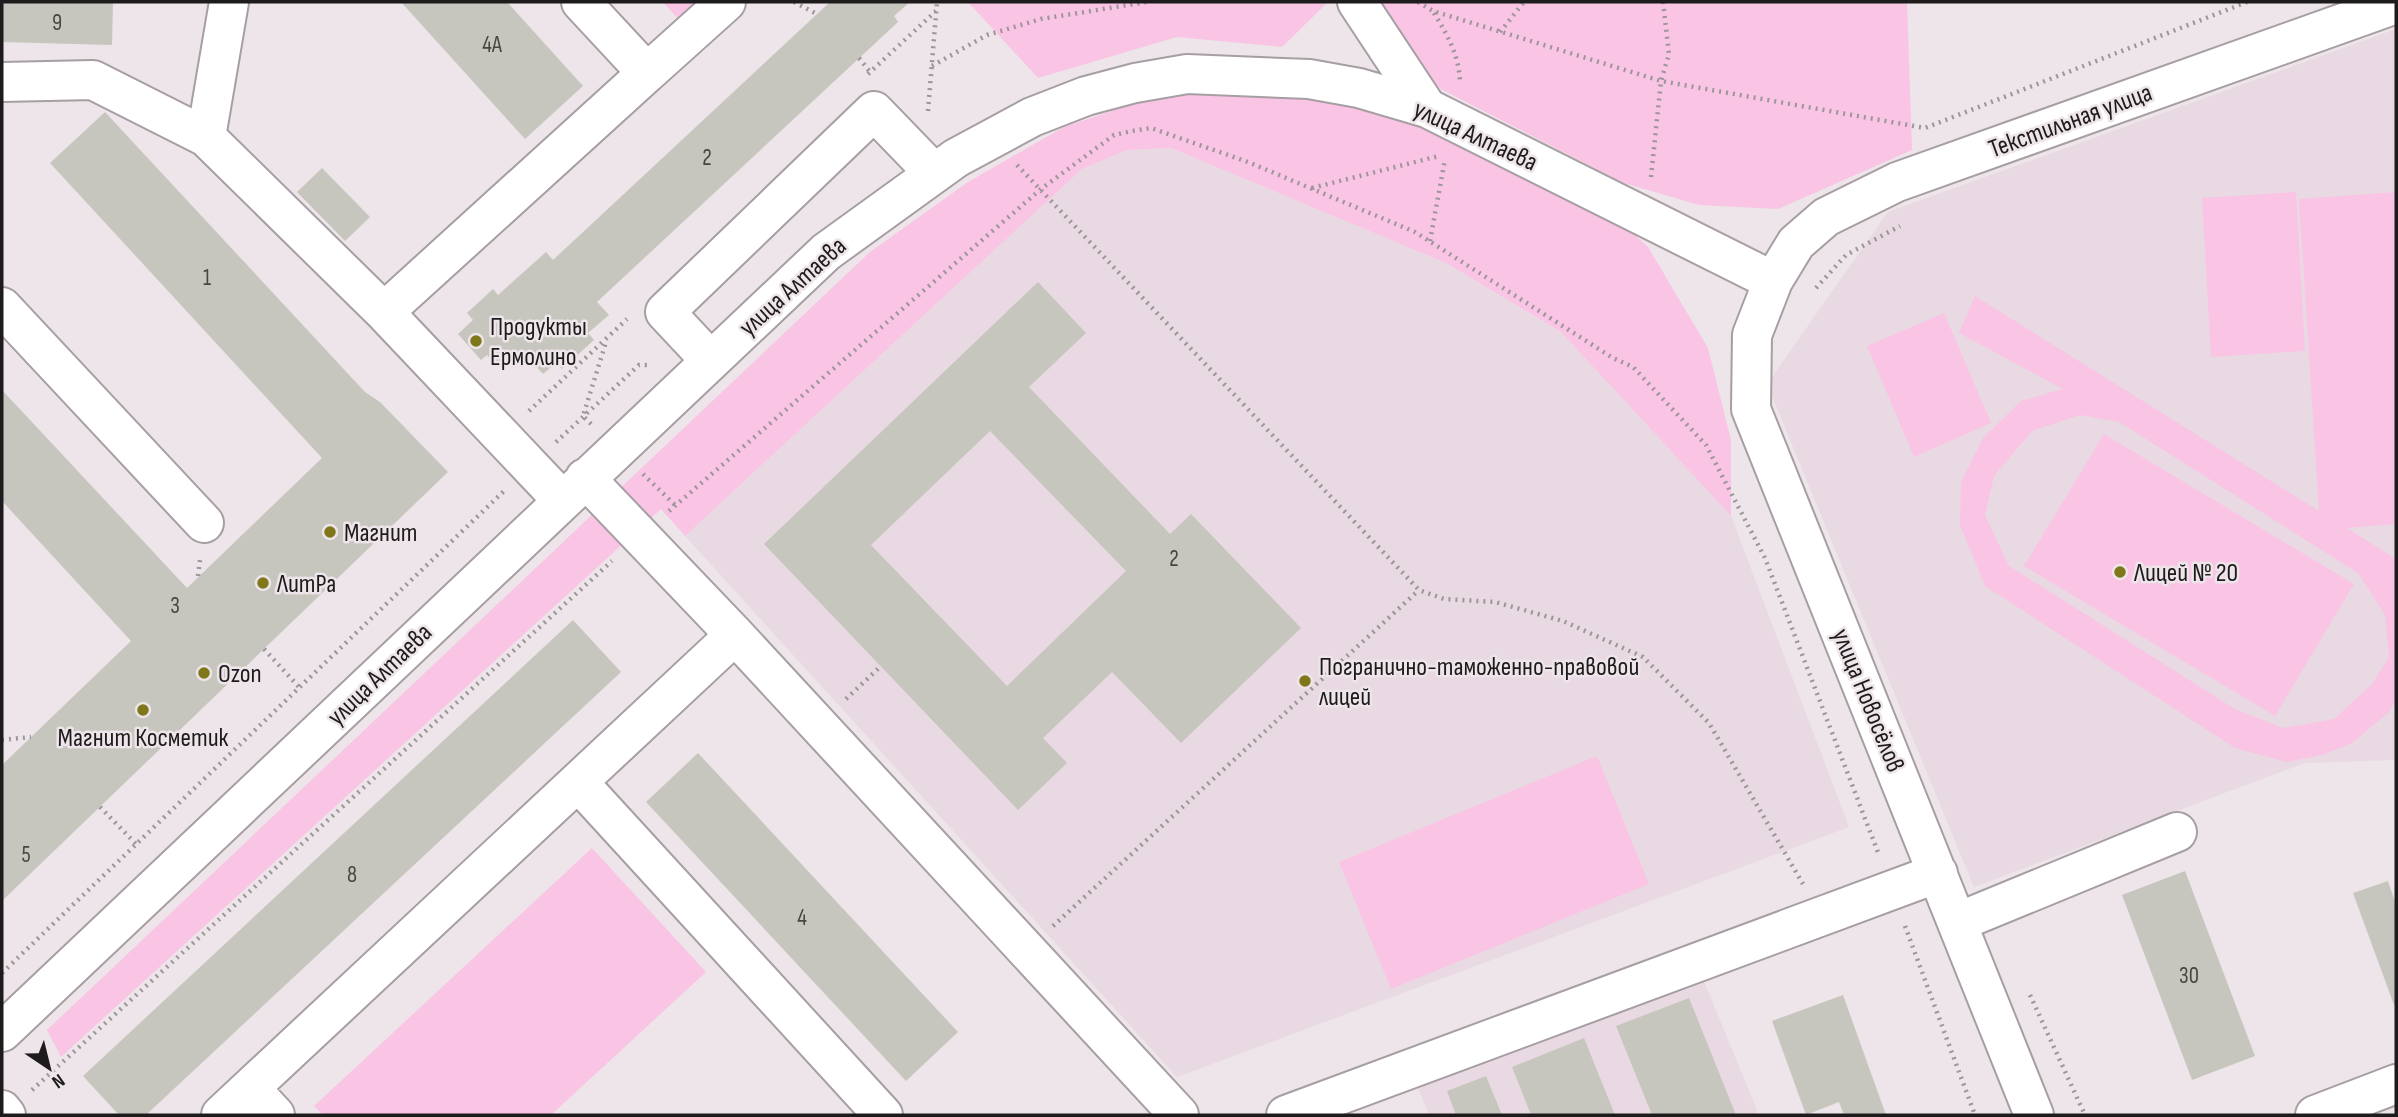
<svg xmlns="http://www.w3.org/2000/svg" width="2398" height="1117" font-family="'Sofia Sans Condensed',sans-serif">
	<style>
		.built { fill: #e9d9e2 }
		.green { fill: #fac4e4; fill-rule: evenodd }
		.building { fill: #c7c6be; fill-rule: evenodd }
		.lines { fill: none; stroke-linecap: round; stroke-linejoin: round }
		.minor-casing { stroke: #a69ea3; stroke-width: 42 }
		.path { stroke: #9c9699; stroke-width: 4.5; stroke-dasharray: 2 5; stroke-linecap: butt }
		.minor { stroke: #fff; stroke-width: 38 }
		.poi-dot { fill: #80771b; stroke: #ede5e9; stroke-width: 2.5 }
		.labels { text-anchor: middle; stroke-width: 5; stroke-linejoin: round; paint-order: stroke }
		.number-label { font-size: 23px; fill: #484644 }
		.street-label { font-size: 26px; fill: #1e1b1c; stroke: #ede5e9 }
		.poi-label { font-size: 26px; fill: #1e1b1c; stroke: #ede5e9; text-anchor: start }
	</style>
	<rect width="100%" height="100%" fill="#ede5e9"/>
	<!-- built -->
	<path class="built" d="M2396,29V760L2305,763L1974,887L1767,384L1888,212Z
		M1171,148L1446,263L1561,332L1731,516L1849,827L1177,1077L685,536L1082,169L1127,150Z
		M1701,974L1759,1115H1429L1416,1083Z"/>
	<!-- green -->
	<path class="green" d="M663,2H706L682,23Z
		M968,2H1328L1282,47L1177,37L1038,78Z
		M1375,2H1907L1912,150L1778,209L1699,205L1624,183L1425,81Z
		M1259,88L1408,112L1597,201L1648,247L1708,348L1731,440V516L1561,332L1446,263L1171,148L1127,150L1082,169L685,536L661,509L61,1057L47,1030L870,252L968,182L1064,127L1177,89Z
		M2296,192L2305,351L2211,357L2202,198Z
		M2396,192V524L2347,528L2396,559V701L2388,713L2352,743L2322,755L2287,762L2235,748L1985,586L1960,525L1961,482L1983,438L2021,401L2063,389L1959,333L1975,296L2319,511L2299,199ZM2080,415L2119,422L2358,573L2385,615L2389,657L2372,684L2334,719L2283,728L2235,709L2009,566L1985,515L1994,476L2032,431Z
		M1944,313L1991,423L1914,457L1867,346Z
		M2104,434L2354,584L2275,716L2024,566Z
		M1597,756L1649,884L1391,989L1339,862Z
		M592,848L706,972L551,1115H323L314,1106Z"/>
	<!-- building -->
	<path class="building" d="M2,2H113L112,45L2,42Z
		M401,2H507L583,86L525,139Z
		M830,2H910L894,16L898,22L597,302L609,315L588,333L594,340L562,369L556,363L543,374L523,352L512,361H492L487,355L481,360L458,334L473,320L467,313L493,289L498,295L546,252L553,260Z
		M105,112L365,392L380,402L448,472L2,901V765L131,641L2,501V390L187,588L322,458L50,163Z
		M322,168L370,217L345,241L297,192Z
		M1038,282L1086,333L1029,387L1170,534L1191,514L1301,628L1181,743L1112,672L1043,738L1067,763L1018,810L764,544ZM990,431L1126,571L1007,686L871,545Z
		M573,620L621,672L146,1115H119L83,1076Z
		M698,753L958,1032L906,1081L646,802Z
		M2185,871L2255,1056L2192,1080L2122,895Z
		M2388,881L2396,905V1004L2394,1005L2353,893Z
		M1843,995L1886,1115H1844L1839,1102L1806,1115L1772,1021Z
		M1689,998L1736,1115H1652L1616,1026Z
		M1584,1038L1615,1115H1531L1512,1067Z
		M1486,1076L1502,1115H1456L1447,1091Z"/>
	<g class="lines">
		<defs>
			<path id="minor" d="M581,2L647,73L726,2
				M1357,2L1427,108
				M2,82L93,80L206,137L384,312L562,500
				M206,137L229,2
				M2,307L204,523
				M384,312L647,73
				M710,360L665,312L874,111L934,173
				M735,635L1179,1115
				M578,782L883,1115
				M1958,922L2177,832
				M2,1032L826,252L956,158L1032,117L1086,96L1135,83L1187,74L1309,79L1359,88L1427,108L1773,281
				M250,1088L275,1115
				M2,1110L6,1115
				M221,1115L735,635L585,478
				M1286,1115L1938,873
				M2034,1115L1751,409L1752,335L1773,281L1796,243L1826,217L1897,182L2396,4
				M2315,1115L2396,1084"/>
		</defs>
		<!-- minor casing -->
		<use href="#minor" class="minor-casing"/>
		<!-- path -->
		<path class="path" d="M794,2L817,14
			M1418,2L1433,11L1661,81L1925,128L2247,2
			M1434,13C1448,36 1459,55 1460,82
			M1500,32L1524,2
			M859,58L870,72
			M932,66L987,35L1041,19L1147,2
			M868,74L936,11
			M928,111L937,2
			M1017,165L1419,590L1444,599L1495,602L1563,621L1643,657L1709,723L1803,884
			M1651,177L1661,81L1669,54L1663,2
			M1312,188L1439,156
			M1430,241L1445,159
			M1816,288L1846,255L1900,226
			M529,411L627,319
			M591,424L583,416L606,342
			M556,442L639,365H650
			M643,474L675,505
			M669,511L1041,189L1114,135L1132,131L1151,128L1248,162L1415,232L1613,358L1633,367L1706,445L1765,558L1879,855
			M198,576L200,560
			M264,649L299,687
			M846,699L881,666
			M2,740L31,737
			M100,807L136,844
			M1053,926L1419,590
			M1905,926L1975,1115
			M2,973L504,491
			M2030,995L2085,1115
			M32,1090L612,561"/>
		<!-- minor -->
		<use href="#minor" class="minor"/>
	</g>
	<!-- markers -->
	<g class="poi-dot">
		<circle cx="476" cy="341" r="7"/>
		<circle cx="330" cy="532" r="7"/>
		<circle cx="2120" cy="572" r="7"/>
		<circle cx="263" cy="583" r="7"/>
		<circle cx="204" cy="673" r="7"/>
		<circle cx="1305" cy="681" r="7"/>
		<circle cx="143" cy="710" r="7"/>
	</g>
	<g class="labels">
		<!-- number labels -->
		<g class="number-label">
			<text x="57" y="30">9</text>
			<text x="492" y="52">4А</text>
			<text x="707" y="165">2</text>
			<text x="207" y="285">1</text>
			<text x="1174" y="566">2</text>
			<text x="175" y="613">3</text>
			<text x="26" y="862">5</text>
			<text x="352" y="882">8</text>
			<text x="802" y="925">4</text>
			<text x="2189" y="983">30</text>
		</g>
		<!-- street labels -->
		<g class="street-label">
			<text transform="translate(2070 120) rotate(-20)" y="9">Текстильная улица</text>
			<text transform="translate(1476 135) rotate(25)" y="9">улица Алтаева</text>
			<text transform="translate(792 286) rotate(-42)" y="9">улица Алтаева</text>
			<text transform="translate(379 674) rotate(-44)" y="9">улица Алтаева</text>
			<text transform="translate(1869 700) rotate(68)" y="9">улица Новосёлов</text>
		</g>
		<!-- poi labels -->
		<g class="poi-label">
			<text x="490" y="335">Продукты<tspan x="490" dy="30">Ермолино</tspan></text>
			<text x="344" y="541">Магнит</text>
			<text x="2134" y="581">Лицей № 20</text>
			<text x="277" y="592">ЛитРа</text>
			<text x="1319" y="675">Погранично-таможенно-правовой<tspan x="1319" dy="30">лицей</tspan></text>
			<text x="218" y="682">Ozon</text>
			<text x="143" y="746" text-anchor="middle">Магнит Косметик</text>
		</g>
	</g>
	<!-- border -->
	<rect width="2398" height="1117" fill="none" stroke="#1e1b1c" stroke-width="7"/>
	<!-- north arrow -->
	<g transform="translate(49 1068) rotate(145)" stroke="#ede5e9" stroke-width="5" paint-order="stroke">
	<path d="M0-5L12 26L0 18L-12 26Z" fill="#1e1b1c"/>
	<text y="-10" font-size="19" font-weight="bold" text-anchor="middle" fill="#1e1b1c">N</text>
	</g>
</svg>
